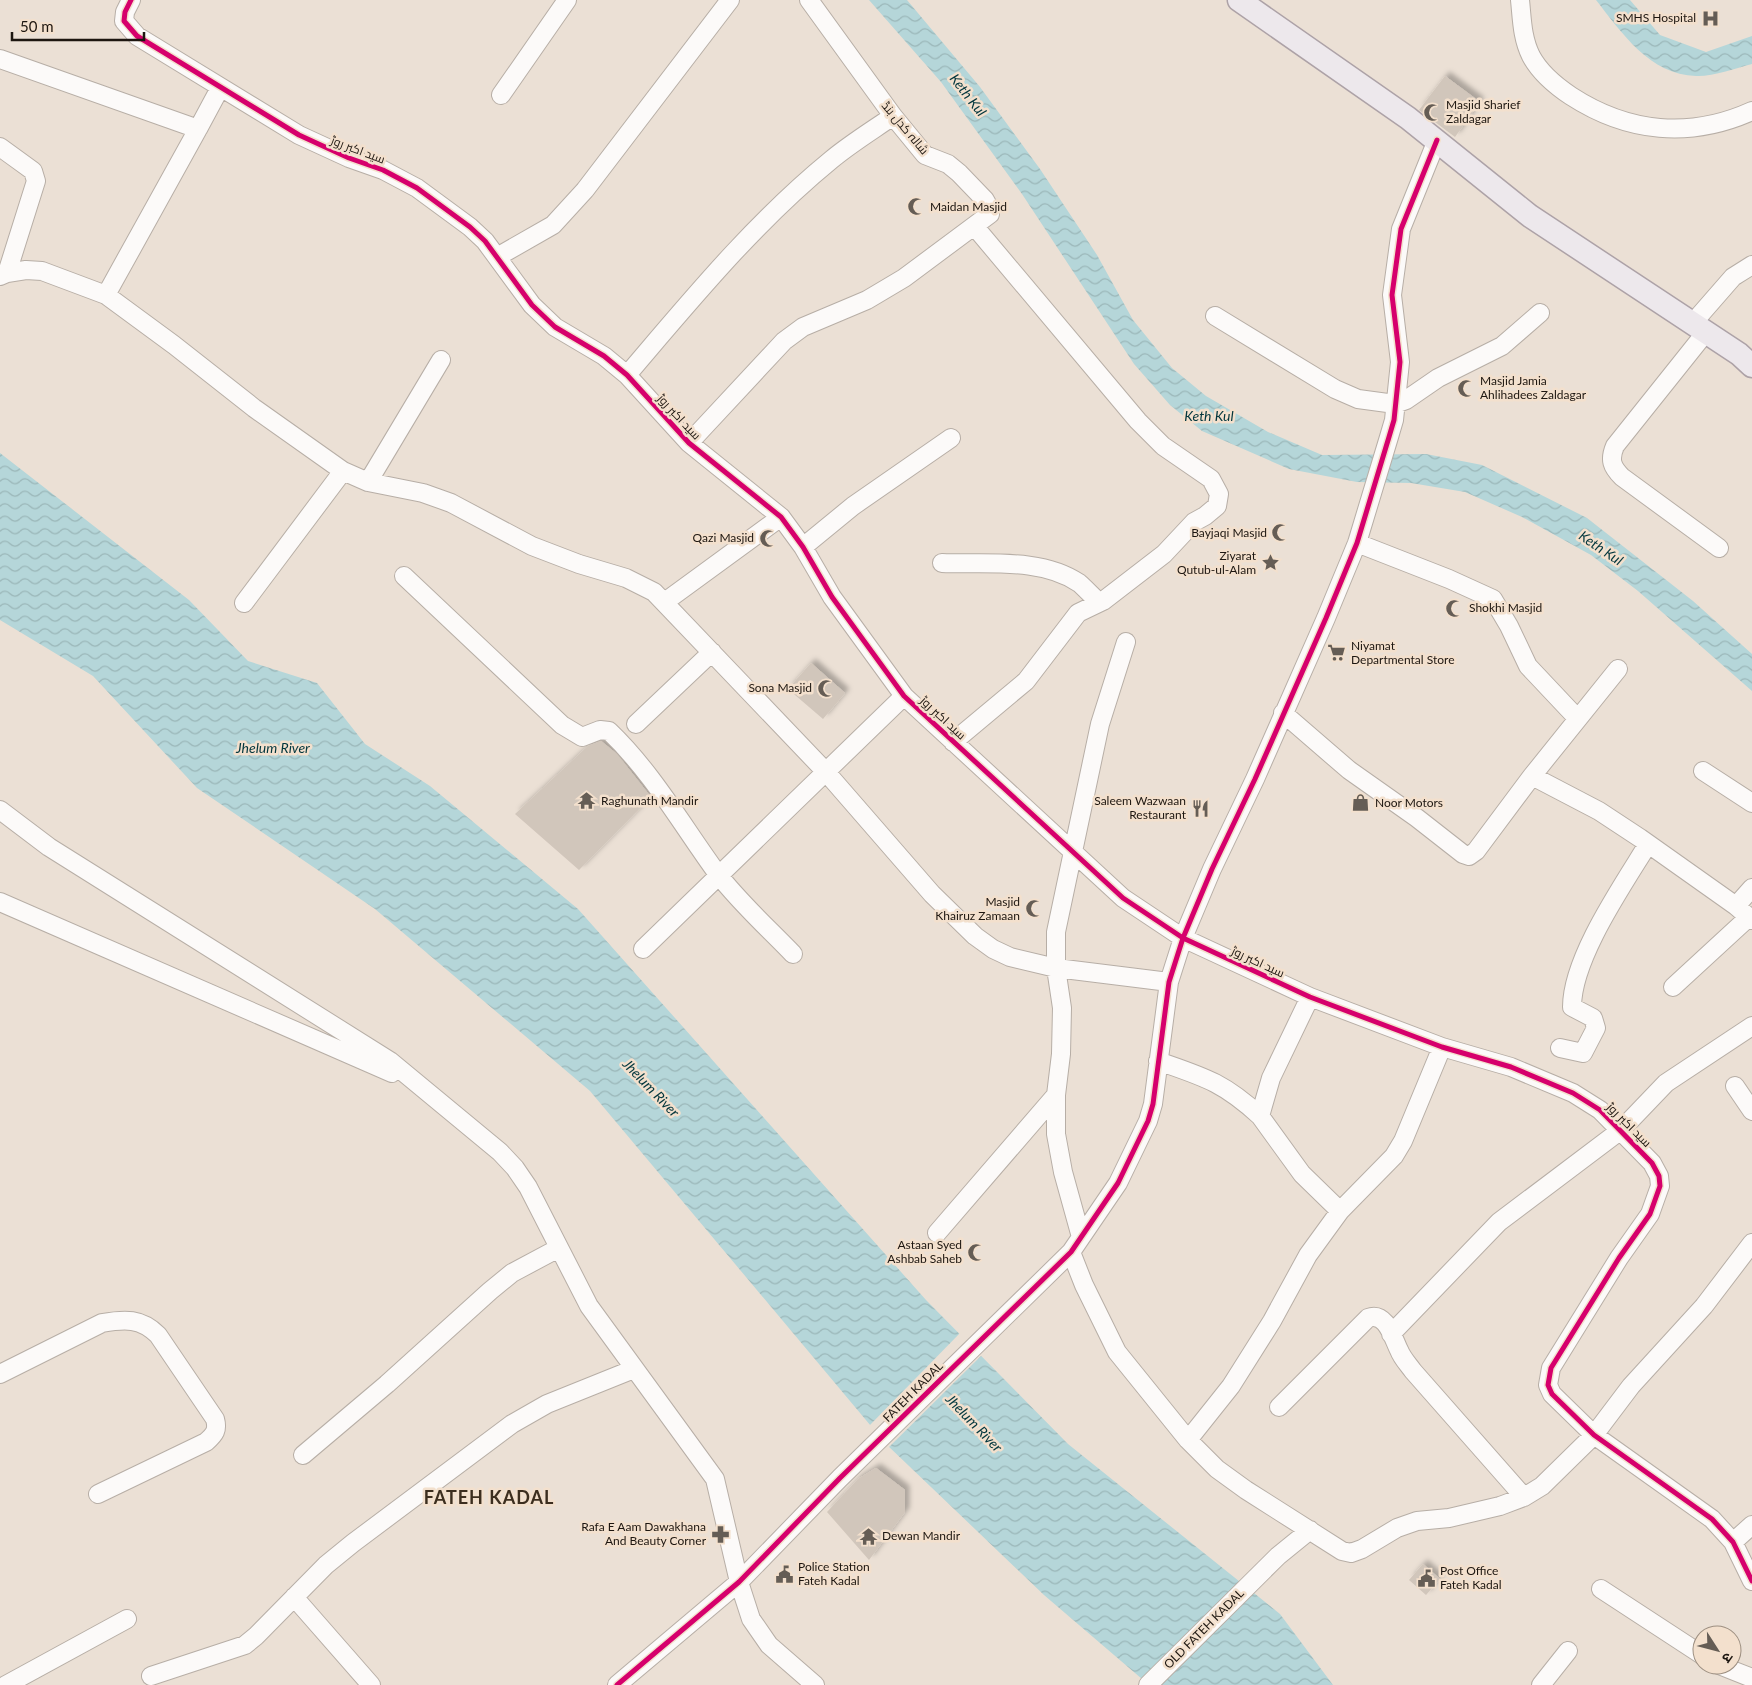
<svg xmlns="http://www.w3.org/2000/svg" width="1752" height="1685" font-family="Lato,Cairo,'Noto Sans Devanagari',sans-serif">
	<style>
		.water { fill: url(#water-waves) }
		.pier { fill: #ebe0d5 }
		.building { fill: #d1c6bb; filter: url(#shadow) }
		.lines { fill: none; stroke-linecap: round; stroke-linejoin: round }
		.minor-casing { stroke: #b7aea6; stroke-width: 20 }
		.major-casing { stroke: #ada2a7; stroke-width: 25 }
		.minor { stroke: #fcfaf9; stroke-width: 18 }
		.major { stroke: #ede8ec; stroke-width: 22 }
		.cycleway-casing { stroke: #f3e0cd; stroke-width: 8 }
		.cycleway { stroke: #d6006c; stroke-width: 5 }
		.labels { text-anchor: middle; stroke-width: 5; stroke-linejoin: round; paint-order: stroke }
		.poi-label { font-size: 12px; fill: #1d1610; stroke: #f3e0cd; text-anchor: start }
		.street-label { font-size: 12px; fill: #1d1610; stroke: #f3e0cd }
		.water-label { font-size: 14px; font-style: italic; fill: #02363d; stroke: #f3e0cd }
		.district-label { font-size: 18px; font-weight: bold; letter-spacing: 1px; fill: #3c2e1f; stroke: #f3e0cd }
	</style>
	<defs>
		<pattern id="water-waves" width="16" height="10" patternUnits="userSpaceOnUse" patternTransform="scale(1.25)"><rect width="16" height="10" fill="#b5d6d9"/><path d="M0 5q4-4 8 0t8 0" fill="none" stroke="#9bb7b9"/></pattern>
		<filter id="shadow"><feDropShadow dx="4.5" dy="-4.5" stdDeviation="2.5" flood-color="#0004"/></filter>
	</defs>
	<rect width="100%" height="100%" fill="#ebe0d5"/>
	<!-- water -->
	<path class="water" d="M869,0H907L980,87L1040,169L1097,255L1133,320L1172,368L1206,396L1268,432L1322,455L1426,454L1482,465L1587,518L1693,601L1752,654V691L1638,591L1591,555L1522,517L1465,492L1411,483L1357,482L1289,469L1202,431L1170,405L1134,364L1022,194L941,82Z
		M1596,0H1630L1660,35L1706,52L1752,36V64C1737,68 1711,77 1696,76C1650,75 1621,32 1596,0Z
		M0,453L189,600L248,661L317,683L365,744L430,786L578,909L926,1300L1068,1444L1280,1614L1333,1685H1149L1044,1595L886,1444L590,1091L375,909L197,788L93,676L0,620Z"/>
	<!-- pier -->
	<path class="pier" d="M961,1332L983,1354L887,1449L868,1427Z"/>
	<!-- building -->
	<path class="building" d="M1445,76L1480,102L1455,137L1419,110Z
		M811,663L845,693L823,719L788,689Z
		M601,741L617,754L651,797L579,870L515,814L588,746Z
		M876,1468L905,1490V1512L869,1560L827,1512L858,1479Z
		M1423,1564L1440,1579L1426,1595L1409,1580Z"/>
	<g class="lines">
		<defs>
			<path id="minor" d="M131,0L125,12L124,21L137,36L299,135L349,158L383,170L417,188L470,227L485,241L532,305L555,327L604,356L627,375L689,443L781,517L803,547L832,597L904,696L1123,898L1183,938L1310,997L1442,1047L1511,1067L1573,1093L1600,1110L1652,1163L1659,1176L1660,1186L1650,1214L1619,1258L1551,1368L1548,1385L1552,1394L1594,1435L1712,1519L1733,1542L1752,1581
				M1520,0C1522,19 1522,38 1531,56C1539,71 1556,86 1571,96C1628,133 1690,139 1752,111
				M0,59L198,129L220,88
				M501,95L567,0
				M0,147L33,171L36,181L7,273
				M497,257L553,225L585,190L730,0
				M0,276L7,273L26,270L42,271L106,295L174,345L254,408L343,471L368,482L423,493L451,503L532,546L579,564L626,578L654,592L826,772L932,894L975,936L993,949L1010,957L1056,968L1169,982
				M106,295L198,129
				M1215,316L1335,389L1358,399L1395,404L1406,400L1438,378L1502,346L1540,313
				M1692,324L1733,277L1752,265
				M1706,332L1615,446C1609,460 1612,467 1622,477L1719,548
				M627,375C691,300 754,223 831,160C850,144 873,130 893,116
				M689,443L784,341L803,327L867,300L904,278L990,214V209L985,200L959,173L948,164L925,155L893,116L809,0
				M368,482L441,360
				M1357,543L1449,579L1493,599L1509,626L1528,666L1577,718
				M803,547L853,506L951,438
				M942,563C986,565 1041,557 1079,583C1086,589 1092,596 1099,602
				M404,576L562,725L582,737L600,730L609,731C652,772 682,825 717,873C739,902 768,928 793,954
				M666,601L781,517
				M244,603L343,471
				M1283,713L1349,770L1417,818L1463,854L1469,856L1476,851L1532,776L1618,669
				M636,724L712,652
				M953,742L1026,681L1078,613L1103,601L1164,554L1194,522L1205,516L1217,506L1219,494L1211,479L1163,446L1138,421L975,227
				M1703,771L1752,803
				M1532,776L1599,811L1640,838L1736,906L1752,920
				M0,810L49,847L390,1061L500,1152L515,1168L528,1187L589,1306L715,1479L739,1582L751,1619L769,1645L815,1685
				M0,902L392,1073
				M1736,906L1752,888
				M643,949L904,696
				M1673,987L1749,917
				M1310,997L1271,1078L1260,1116L1302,1174L1340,1211
				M1560,1048L1583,1053L1596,1028L1593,1018L1572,1007C1572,958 1623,885 1648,844
				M1158,1061C1204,1077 1223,1082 1260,1116
				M1735,1086L1752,1111
				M937,1233L1056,1095
				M1081,1237L1063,1172L1056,1134V1095L1061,1054L1062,1008L1056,968V932L1100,724L1126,642
				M1071,1252L1084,1285L1117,1352L1188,1440L1217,1469L1246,1490L1342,1551L1351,1553L1362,1549L1397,1528L1417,1521L1449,1518L1500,1506L1524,1497L1542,1486L1594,1435L1631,1386L1704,1306L1752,1243
				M1391,1334L1499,1222L1621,1130L1666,1083L1752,1026
				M0,1374L102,1323C125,1319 141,1318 158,1335L215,1419C218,1430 215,1434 206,1442L98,1494
				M1279,1407L1368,1318C1386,1311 1393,1338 1399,1350C1402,1358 1408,1364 1413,1371L1524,1497
				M1188,1440L1231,1386L1272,1321L1308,1255L1340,1211L1394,1156L1403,1141L1442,1047
				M303,1455L387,1384L490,1291L512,1273L557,1249
				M1733,1542L1752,1525
				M1601,1589L1702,1655
				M294,1597L371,1685
				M1719,1665L1752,1678
				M151,1676L245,1645L256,1636L326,1565L353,1543L512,1424L547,1404L634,1369
				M6,1685L127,1619
				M617,1685L739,1582L840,1478L1071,1252L1118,1183L1148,1121L1153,1104L1169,982L1183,938L1212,869L1255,779L1326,618L1357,543L1389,437L1394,420L1400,362L1392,295L1401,229L1437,140
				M1148,1685L1278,1556L1310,1530
				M1541,1685L1568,1651"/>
			<path id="major" d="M1239,0L1408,118L1530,216L1739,354L1752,366"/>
		</defs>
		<!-- minor casing -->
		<use href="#minor" class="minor-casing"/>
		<!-- major casing -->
		<use href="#major" class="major-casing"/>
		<!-- minor -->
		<use href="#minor" class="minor"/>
		<!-- major -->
		<use href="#major" class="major"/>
		<defs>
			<path id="cycleway" d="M131,0L125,12L124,21L137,36L299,135L349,158L383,170L417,188L470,227L485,241L532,305L555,327L604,356L627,375L689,443L781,517L803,547L832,597L904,696L1123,898L1183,938L1310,997L1442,1047L1511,1067L1573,1093L1600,1110L1652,1163L1659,1176L1660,1186L1650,1214L1619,1258L1551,1368L1548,1385L1552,1394L1594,1435L1712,1519L1733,1542L1752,1581
				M617,1685L739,1582L840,1478L1071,1252L1118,1183L1148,1121L1153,1104L1169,982L1183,938L1212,869L1255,779L1326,618L1357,543L1389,437L1394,420L1400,362L1392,295L1401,229L1437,140"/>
		</defs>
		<!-- cycleway casing -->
		<use href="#cycleway" class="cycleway-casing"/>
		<!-- cycleway -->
		<use href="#cycleway" class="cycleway"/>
	</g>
	<!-- icons -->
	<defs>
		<symbol id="hospital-bare" viewBox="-9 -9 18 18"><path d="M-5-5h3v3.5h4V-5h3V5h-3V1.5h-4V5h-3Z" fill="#655d55" stroke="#f3e0cd" stroke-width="2.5" paint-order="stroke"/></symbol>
		<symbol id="mosque-bare" viewBox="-9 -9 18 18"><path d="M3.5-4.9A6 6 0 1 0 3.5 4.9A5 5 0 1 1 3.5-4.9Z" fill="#655d55" stroke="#f3e0cd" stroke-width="2.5" paint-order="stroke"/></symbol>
		<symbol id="sight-bare" viewBox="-9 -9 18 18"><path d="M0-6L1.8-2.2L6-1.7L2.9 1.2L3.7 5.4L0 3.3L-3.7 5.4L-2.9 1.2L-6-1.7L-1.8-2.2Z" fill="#655d55" stroke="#f3e0cd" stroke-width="2.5" paint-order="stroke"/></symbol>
		<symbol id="supermarket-bare" viewBox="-9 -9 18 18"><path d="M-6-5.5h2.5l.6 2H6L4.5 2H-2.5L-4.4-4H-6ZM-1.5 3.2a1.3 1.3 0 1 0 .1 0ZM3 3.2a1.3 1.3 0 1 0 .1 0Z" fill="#655d55" stroke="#f3e0cd" stroke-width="2.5" paint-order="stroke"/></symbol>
		<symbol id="temple-bare" viewBox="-9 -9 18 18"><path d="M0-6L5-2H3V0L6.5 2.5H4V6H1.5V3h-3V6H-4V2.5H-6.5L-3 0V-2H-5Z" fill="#655d55" stroke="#f3e0cd" stroke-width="2.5" paint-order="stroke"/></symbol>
		<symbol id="shop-bare" viewBox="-9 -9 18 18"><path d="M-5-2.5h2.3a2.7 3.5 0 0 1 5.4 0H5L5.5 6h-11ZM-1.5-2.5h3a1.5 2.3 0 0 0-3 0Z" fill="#655d55" stroke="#f3e0cd" stroke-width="2.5" paint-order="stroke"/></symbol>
		<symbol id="restaurant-bare" viewBox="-9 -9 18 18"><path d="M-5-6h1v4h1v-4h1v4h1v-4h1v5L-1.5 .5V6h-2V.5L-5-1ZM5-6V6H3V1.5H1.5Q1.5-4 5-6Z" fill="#655d55" stroke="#f3e0cd" stroke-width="2.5" paint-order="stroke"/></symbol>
		<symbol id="pharmacy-bare" viewBox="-9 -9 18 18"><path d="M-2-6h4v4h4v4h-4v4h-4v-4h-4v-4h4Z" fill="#655d55" stroke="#f3e0cd" stroke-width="2.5" paint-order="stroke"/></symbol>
		<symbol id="civic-bare" viewBox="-9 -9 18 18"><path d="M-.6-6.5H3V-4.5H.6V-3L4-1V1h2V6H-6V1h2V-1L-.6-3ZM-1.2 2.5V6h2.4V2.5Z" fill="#655d55" stroke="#f3e0cd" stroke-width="2.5" paint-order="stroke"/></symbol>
	</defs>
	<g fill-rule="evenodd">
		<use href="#hospital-bare" x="1698" y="6" width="25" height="25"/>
		<use href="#mosque-bare" x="1420" y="100" width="25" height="25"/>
		<use href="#mosque-bare" x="904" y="194" width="25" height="25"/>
		<use href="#mosque-bare" x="1454" y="376" width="25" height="25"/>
		<use href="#mosque-bare" x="1268" y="520" width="25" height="25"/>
		<use href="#mosque-bare" x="756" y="526" width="25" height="25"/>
		<use href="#sight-bare" x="1258" y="550" width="25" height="25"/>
		<use href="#mosque-bare" x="1442" y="596" width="25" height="25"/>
		<use href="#supermarket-bare" x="1324" y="640" width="25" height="25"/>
		<use href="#mosque-bare" x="814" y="676" width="25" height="25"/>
		<use href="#temple-bare" x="574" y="788" width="25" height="25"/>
		<use href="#shop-bare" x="1348" y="790" width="25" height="25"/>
		<use href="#restaurant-bare" x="1188" y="796" width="25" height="25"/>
		<use href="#mosque-bare" x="1022" y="896" width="25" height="25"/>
		<use href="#mosque-bare" x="964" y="1240" width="25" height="25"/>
		<use href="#pharmacy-bare" x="708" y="1522" width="25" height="25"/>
		<use href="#temple-bare" x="856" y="1524" width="25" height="25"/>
		<use href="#civic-bare" x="772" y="1562" width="25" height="25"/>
		<use href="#civic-bare" x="1414" y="1566" width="25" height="25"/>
	</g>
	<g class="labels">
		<!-- poi labels -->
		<g class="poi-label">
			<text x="1696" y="22" text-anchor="end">SMHS Hospital</text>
			<text x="1446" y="109">Masjid Sharief<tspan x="1446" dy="14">Zaldagar</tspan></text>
			<text x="930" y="211">Maidan Masjid</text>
			<text x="1480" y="385">Masjid Jamia<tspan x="1480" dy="14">Ahlihadees Zaldagar</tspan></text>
			<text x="1267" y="537" text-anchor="end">Bayjaqi Masjid</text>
			<text x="754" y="542" text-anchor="end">Qazi Masjid</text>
			<text x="1256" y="560" text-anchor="end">Ziyarat<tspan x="1256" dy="14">Qutub-ul-Alam</tspan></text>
			<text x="1469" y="612">Shokhi Masjid</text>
			<text x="1351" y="650">Niyamat<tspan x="1351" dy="14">Departmental Store</tspan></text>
			<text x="812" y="692" text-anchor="end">Sona Masjid</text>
			<text x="601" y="805">Raghunath Mandir</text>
			<text x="1186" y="805" text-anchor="end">Saleem Wazwaan<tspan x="1186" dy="14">Restaurant</tspan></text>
			<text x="1375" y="807">Noor Motors</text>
			<text x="1020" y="906" text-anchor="end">Masjid<tspan x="1020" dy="14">Khairuz Zamaan</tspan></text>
			<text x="962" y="1249" text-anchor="end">Astaan Syed<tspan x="962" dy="14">Ashbab Saheb</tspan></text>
			<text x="706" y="1531" text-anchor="end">Rafa E Aam Dawakhana<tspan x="706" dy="14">And Beauty Corner</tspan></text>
			<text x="882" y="1540">Dewan Mandir</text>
			<text x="798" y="1571">Police Station<tspan x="798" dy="14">Fateh Kadal</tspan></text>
			<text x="1440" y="1575">Post Office<tspan x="1440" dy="14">Fateh Kadal</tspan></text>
		</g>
		<!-- street labels -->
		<g class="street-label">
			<text transform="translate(905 128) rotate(50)" y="4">شالہ کدل بنڈ</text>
			<text transform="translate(358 150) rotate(21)" y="4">سید اکبر روڑ</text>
			<text transform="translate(679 417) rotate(47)" y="4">سید اکبر روڑ</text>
			<text transform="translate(943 718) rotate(43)" y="4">سید اکبر روڑ</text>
			<text transform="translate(1258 962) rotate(25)" y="4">سید اکبر روڑ</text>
			<text transform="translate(1629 1125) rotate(45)" y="4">سید اکبر روڑ</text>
			<text transform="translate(913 1392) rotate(-45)" y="4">FATEH KADAL</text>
			<text transform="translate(1204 1629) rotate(-45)" y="4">OLD FATEH KADAL</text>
		</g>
		<!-- water labels -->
		<g class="water-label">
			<text transform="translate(968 95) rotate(52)" y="5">Keth Kul</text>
			<text x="1209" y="421">Keth Kul</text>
			<text transform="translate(1601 548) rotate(34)" y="5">Keth Kul</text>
			<text x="273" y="753">Jhelum River</text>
			<text transform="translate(651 1088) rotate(46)" y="5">Jhelum River</text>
			<text transform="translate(974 1423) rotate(46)" y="5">Jhelum River</text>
		</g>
		<!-- district labels -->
		<g class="district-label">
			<text x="489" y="1504">FATEH KADAL</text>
		</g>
	</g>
	<!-- north arrow -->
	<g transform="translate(1717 1650) rotate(126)"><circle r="24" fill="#f3e0cd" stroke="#9d8f81"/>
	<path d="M0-4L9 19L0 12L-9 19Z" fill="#655d55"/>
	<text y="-8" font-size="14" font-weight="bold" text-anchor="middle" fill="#1d1610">उ</text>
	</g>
	<!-- scale -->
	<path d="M12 32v8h132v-8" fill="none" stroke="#1d1610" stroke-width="2.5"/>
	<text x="20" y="32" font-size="15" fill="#1d1610" stroke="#f3e0cd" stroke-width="4" paint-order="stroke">50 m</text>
</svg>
